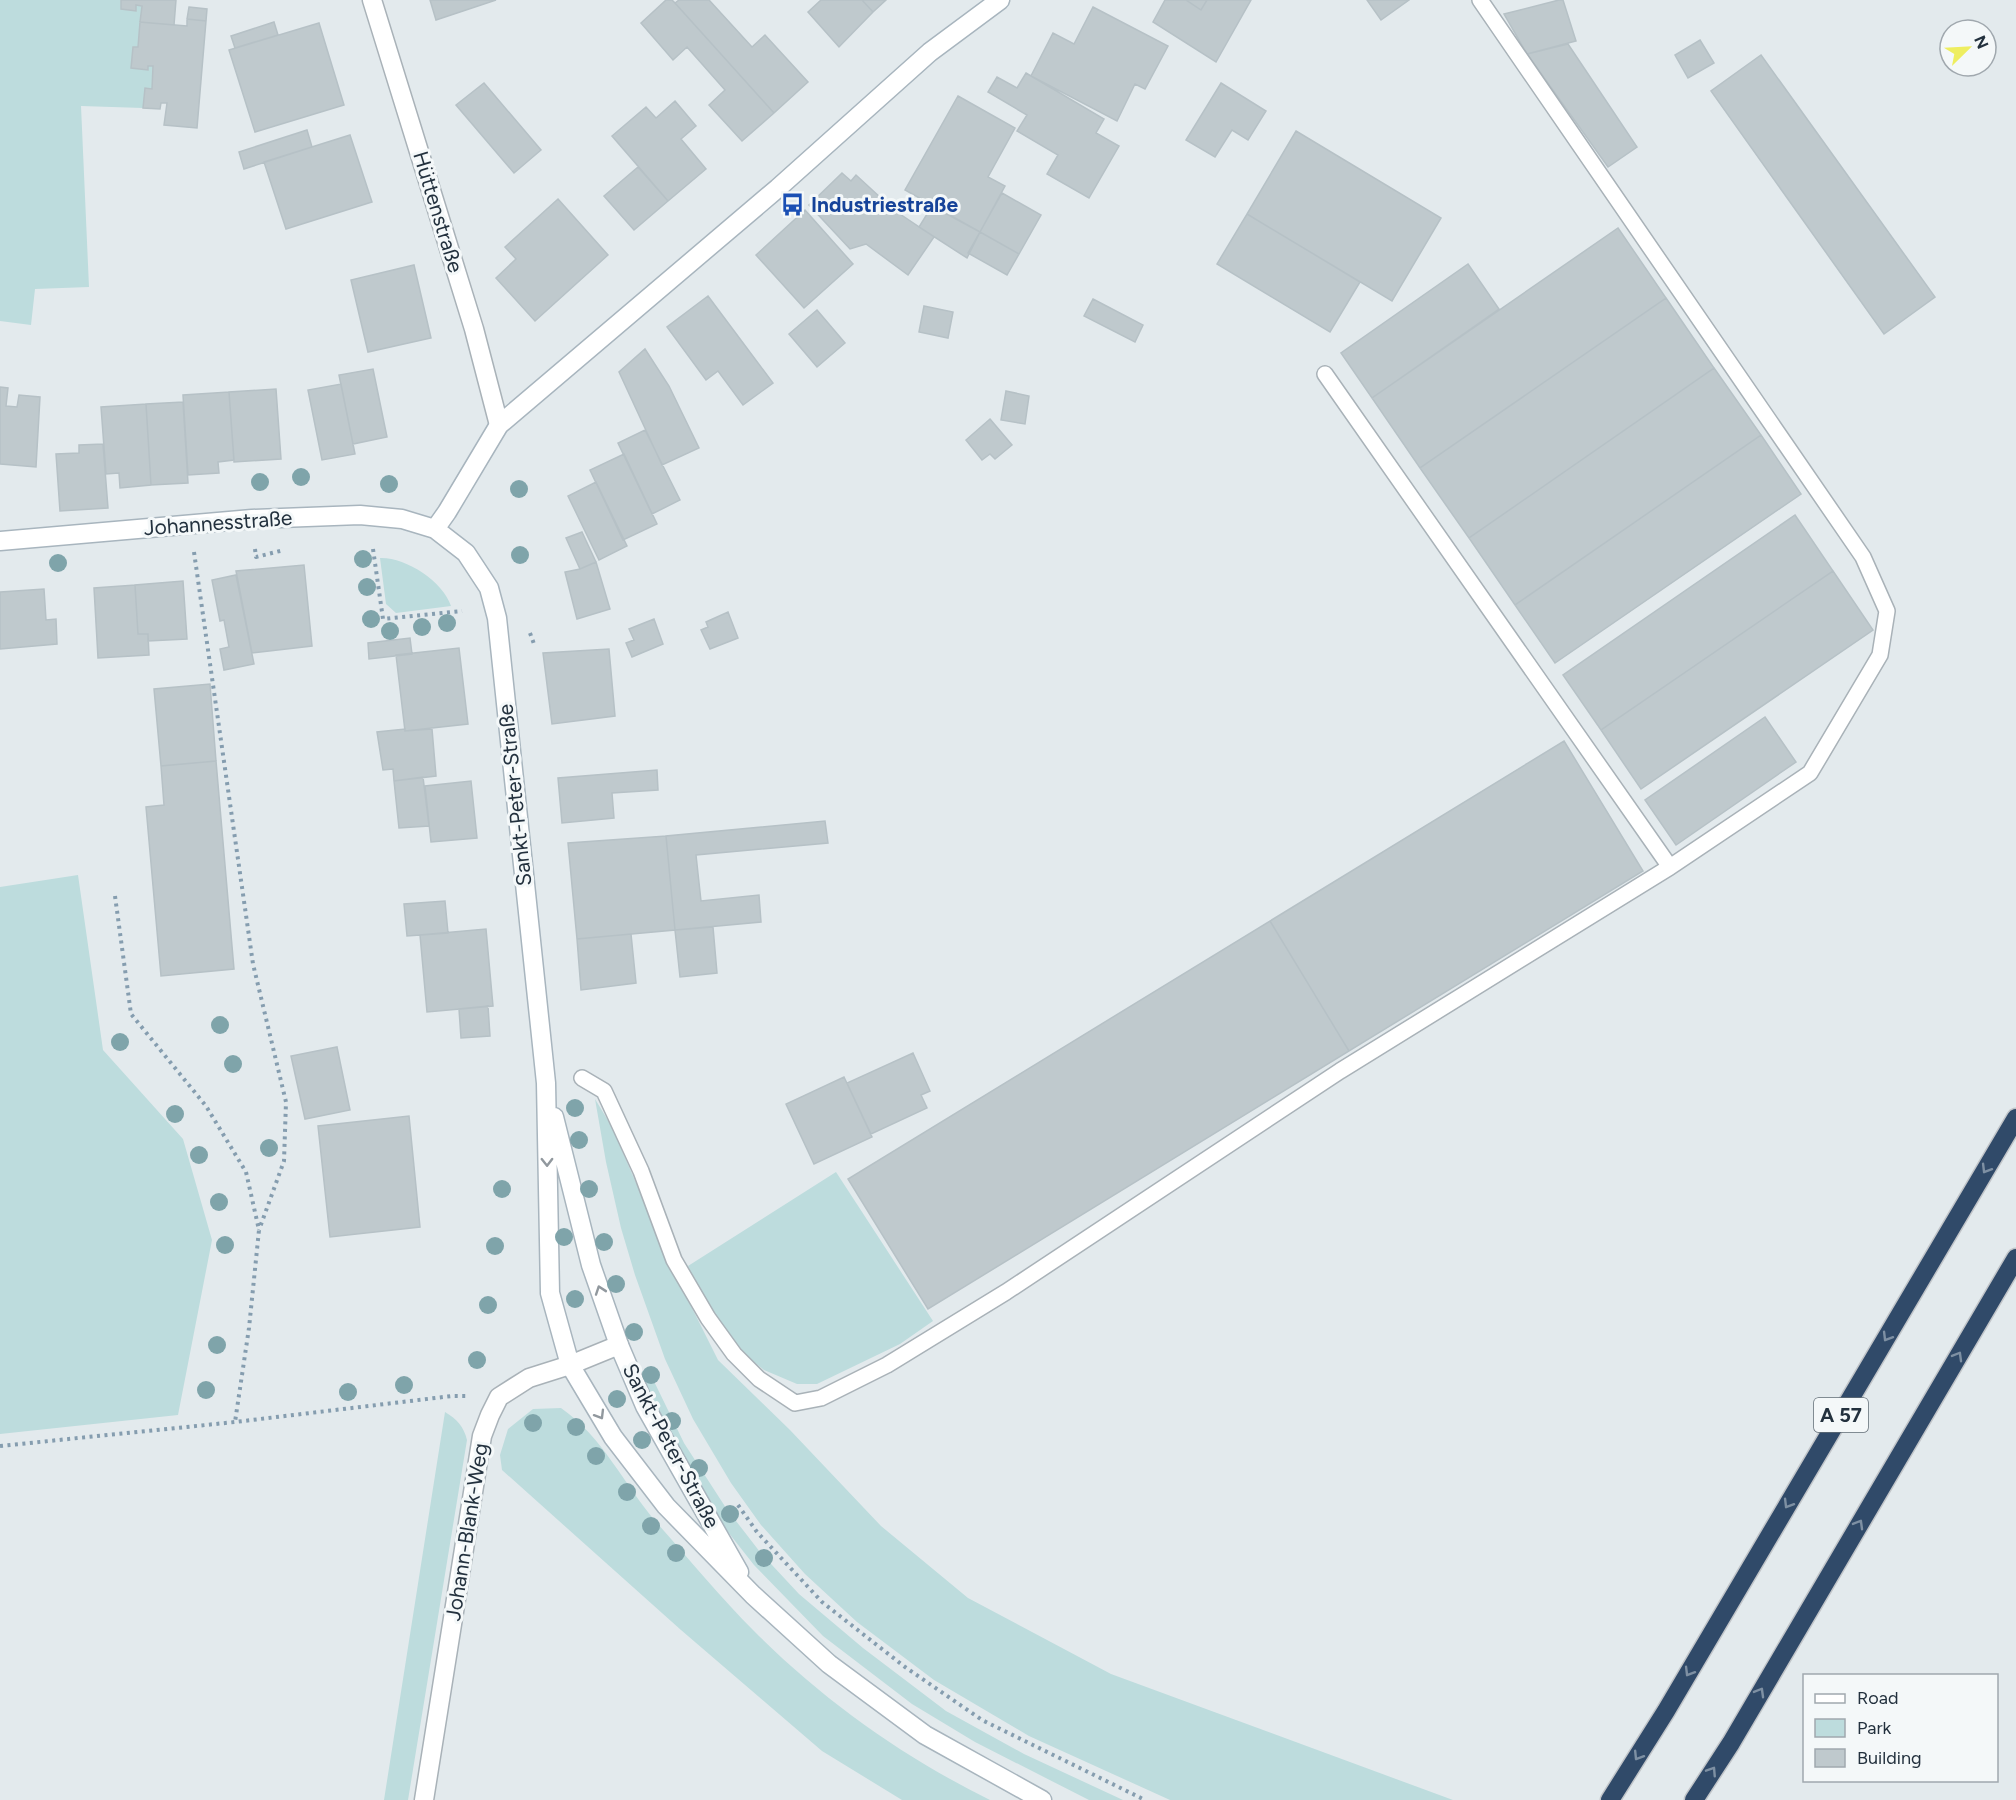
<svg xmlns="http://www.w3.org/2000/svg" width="2016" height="1800" font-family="Figtree,sans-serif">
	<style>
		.green { fill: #bddcdd }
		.building { fill: #bfc9cd; stroke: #b6c1c6; stroke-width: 1.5 }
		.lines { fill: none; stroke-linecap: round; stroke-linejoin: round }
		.lane-casing { stroke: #a9b2b8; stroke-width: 18 }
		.street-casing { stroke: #a9b2b8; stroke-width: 21 }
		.secondary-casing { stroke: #a8b5be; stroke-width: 21 }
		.highway-casing { stroke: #c1c5c9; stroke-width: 21 }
		.path { stroke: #859daf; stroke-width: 4; stroke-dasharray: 3 4.5; stroke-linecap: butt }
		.lane { stroke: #fff; stroke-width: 15 }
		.street { stroke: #fff; stroke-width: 18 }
		.secondary { stroke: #fff; stroke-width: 18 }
		.highway { stroke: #304a69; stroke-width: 18 }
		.tree { fill: #7fa4aa }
		.oneway { stroke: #91989e }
		.oneway2 { stroke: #7e90a3 }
		.labels { text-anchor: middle; stroke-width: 6; stroke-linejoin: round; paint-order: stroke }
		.shield { fill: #f4f8f9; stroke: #626d76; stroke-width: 1.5 }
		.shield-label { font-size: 20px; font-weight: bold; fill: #23313e }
		.transit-label { font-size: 21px; font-weight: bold; fill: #164399; stroke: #f4f8f9; text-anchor: start }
		.street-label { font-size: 21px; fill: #23313e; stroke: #f4f8f9 }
	</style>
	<rect width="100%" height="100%" fill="#e3eaed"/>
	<!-- green -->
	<path class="green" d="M0,0H121V9L135,11L136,5L142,6L138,47H133L131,68L147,70L148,66H153L152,89L145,88L143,108L81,106L89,287L35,289L31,325L0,321Z
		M380,558C405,557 443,581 451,606L396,613L386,604Z
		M78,875L103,1050L183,1139L212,1240L178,1415L0,1434V887Z
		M595,1099L612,1127L675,1274L718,1360L790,1430L881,1526L968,1598L1111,1674L1453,1800H1170L1029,1736L934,1680L857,1622L805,1574L761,1525L731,1483L693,1419L665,1359L635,1275L621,1228L606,1162Z
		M836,1172L933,1321L900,1344L817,1384H797L764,1370L738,1349L706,1307L688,1266Z
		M648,1369L684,1443L726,1508L760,1552L799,1594L863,1648L946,1711L1024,1754L1123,1800H1089L975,1742L912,1704L823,1636L754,1565L728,1532L694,1484L637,1374Z
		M561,1408C603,1437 624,1485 657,1523C689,1559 720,1597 754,1631C823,1700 903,1757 990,1800H902L822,1751L681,1630L502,1470L500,1455L508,1429L533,1409Z
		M445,1412C457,1419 464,1427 467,1440L408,1800H384Z"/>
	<!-- building -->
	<path class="building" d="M121,0H176L174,25L140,22L142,6L136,5V11L121,9Z
		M430,0H496L436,20Z
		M666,0H672L675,3L774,113L742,141L709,105L725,90L687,47L673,60L641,23Z
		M679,0H709L752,47L765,35L808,82L774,113L675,3Z
		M821,0H862L873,12L839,47L808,12Z
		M862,0H886L873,12Z
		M1165,0H1186L1201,10L1207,0H1251L1216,62L1153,22Z
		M1186,0H1207L1201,10Z
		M1367,0H1409L1381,20Z
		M1559,0H1563L1576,41L1527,54L1504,14Z
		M189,7L207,9L206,21L187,19Z
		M1093,7L1168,46L1145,89L1135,84L1117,121L1031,76L1053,33L1074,44Z
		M187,19L206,21L197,128L164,125L167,103H161L160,109L143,108L145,88L152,89L153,66H148V70L131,68L133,47H138L140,22L187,26Z
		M274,22L278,35L235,48L231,36Z
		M319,23L344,105L255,132L229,50Z
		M1700,40L1714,63L1688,78L1675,55Z
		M1568,44L1637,147L1608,167L1527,54Z
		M1761,55L1935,297L1884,334L1711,91Z
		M1026,73L1104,119L1096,133L1119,146L1089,198L1047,174L1058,155L1017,131L1027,115L988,92L997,77L1017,88Z
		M484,83L541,150L514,173L456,105Z
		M1221,83L1266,111L1248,140L1232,130L1215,157L1186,140Z
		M958,96L1015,128L988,177L1005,186L980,232L905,190Z
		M675,101L696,126L681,139L706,169L668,201L612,136L646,107L656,118Z
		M307,130L312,147L244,169L239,152Z
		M1296,131L1441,218L1392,301L1247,214Z
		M350,135L372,202L286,229L264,162Z
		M638,167L668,201L634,230L604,196Z
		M842,173L851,181L856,175L894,210L934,237L908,275L866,244L850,249L809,205Z
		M1002,193L1041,215L1019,254L980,232Z
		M558,199L608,255L535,321L496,278L516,259L505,247Z
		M932,206L980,232L967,258L919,227Z
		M805,210L853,264L804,308L756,255Z
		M1247,214L1360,282L1330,332L1217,264Z
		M1618,228L1666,298L1420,468L1372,398Z
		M980,232L1019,254L1007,275L968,253Z
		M1468,264L1499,309L1372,398L1341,353Z
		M414,265L431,338L368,352L351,280Z
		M708,296L773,383L743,405L718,371L706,380L667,327Z
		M1666,298L1714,368L1469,538L1420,468Z
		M1093,299L1143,325L1135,342L1084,316Z
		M924,306L953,312L948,338L919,332Z
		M817,310L845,343L817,367L789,334Z
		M645,349L669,386L699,448L662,465L619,372Z
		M1714,368L1761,435L1515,605L1469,538Z
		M373,369L387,437L353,444L339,375Z
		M341,384L355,454L322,460L308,390Z
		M0,387L8,388L6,406L17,407L19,395L40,397L36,467L0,464Z
		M276,389L281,459L234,462L229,392Z
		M1006,391L1029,396L1025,424L1001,420Z
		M229,392L234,460L218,462L219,473L188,475L183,395Z
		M183,402L188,483L151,485L146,404Z
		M146,404L151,485L120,488L119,473L106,474L101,407Z
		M990,419L1012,445L995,459L990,454L982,460L966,440Z
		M645,430L680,500L652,514L618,443Z
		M1761,435L1801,494L1555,663L1515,605Z
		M103,444L108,508L60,511L56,454L79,453V445Z
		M624,454L657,524L623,540L590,470Z
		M596,482L627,546L599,560L568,496Z
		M1795,515L1833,571L1601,730L1563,675Z
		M582,532L596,562L580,569L566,538Z
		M596,562L610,609L577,619L565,572L580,569Z
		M304,565L312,646L252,653L236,571Z
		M1833,571L1873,630L1641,789L1601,730Z
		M236,575L254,664L224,670L220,649L229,647L224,620L220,621L212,580Z
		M183,581L187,639L148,641V634H138L135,585Z
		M135,585L138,634H148L149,655L98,658L94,588Z
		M44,589L46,620L56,619L57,644L0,649V592Z
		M728,612L738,638L710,649L701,630L708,627L706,622Z
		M654,619L663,644L632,657L626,643L634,640L629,629Z
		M410,638L412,654L369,659L368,643Z
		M459,648L468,724L405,731L396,655Z
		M609,649L615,716L552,724L543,653Z
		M210,684L216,761L161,766L154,689Z
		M1765,717L1796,762L1676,845L1645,800Z
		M405,729V731L432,729L436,776L394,781L393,769L383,770L377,732Z
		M1564,741L1643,871L1349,1051L1270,921Z
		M216,761L234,969L161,976L146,807L164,805L161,766Z
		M657,770L658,790L612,793L614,818L562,823L558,778Z
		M423,777L429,826L399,828L394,781Z
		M471,781L477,838L431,842L425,786Z
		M825,821L828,843L696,855L701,901L759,895L761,922L675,930L666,836Z
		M666,836L675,930L577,939L568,843Z
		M445,901L448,933L407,936L404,904Z
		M1270,921L1349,1051L928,1309L848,1179Z
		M713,927L717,973L680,977L675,930Z
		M486,929L493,1006L427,1012L420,935Z
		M631,934L636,983L581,990L577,939Z
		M488,1006L490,1036L461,1038L459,1009Z
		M337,1047L350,1110L305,1119L291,1056Z
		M913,1053L930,1091L921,1095L927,1108L871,1134L847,1083Z
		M844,1077L872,1137L814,1164L786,1104Z
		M409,1116L420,1227L330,1237L318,1126Z"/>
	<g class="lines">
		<defs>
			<path id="lane" d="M1325,374L1670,867
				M582,1078L604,1091L641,1171L674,1260L708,1318L734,1354L759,1379L795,1403L821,1398L887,1365L1006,1292L1340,1071L1670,867L1810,773L1880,655L1887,611L1863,557L1480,0"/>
			<path id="street" d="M372,0L474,329L499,425
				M424,1800L482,1436L490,1415L499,1397L529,1378L570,1365L619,1345"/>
			<path id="secondary" d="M435,529L447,512L499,425L778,188L930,52L1000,0
				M0,541L252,519L360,515L402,519L435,529L466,553L489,588L497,618L546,1083L550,1293L570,1365L613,1437L666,1506L753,1595L829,1664L925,1735L1042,1800
				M554,1117L591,1265L619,1345L645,1406L739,1572"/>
			<path id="highway" d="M1610,1800L1666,1711L2016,1118
				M1694,1800L1731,1743L2016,1258"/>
		</defs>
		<!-- lane casing -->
		<use href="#lane" class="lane-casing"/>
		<!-- street casing -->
		<use href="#street" class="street-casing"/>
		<!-- secondary casing -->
		<use href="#secondary" class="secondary-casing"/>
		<!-- highway casing -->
		<use href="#highway" class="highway-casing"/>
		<!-- path -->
		<path class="path" d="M255,549L256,557L284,550
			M373,549L383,619L462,611
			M194,552L253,964L286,1102L284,1161L259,1230
			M530,633L534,644
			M115,896L131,1014L206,1106L246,1172L259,1230L249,1328L235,1422
			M0,1446L235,1422L452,1396H468
			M738,1505L757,1532L822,1602L905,1667L982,1720L1145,1800"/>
		<!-- lane -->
		<use href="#lane" class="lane"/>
		<!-- street -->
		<use href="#street" class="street"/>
		<!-- secondary -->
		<use href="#secondary" class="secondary"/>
		<!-- highway -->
		<use href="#highway" class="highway"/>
	</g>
	<!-- trees -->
	<g class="tree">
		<circle cx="301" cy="477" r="9"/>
		<circle cx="260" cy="482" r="9"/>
		<circle cx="389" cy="484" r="9"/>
		<circle cx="519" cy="489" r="9"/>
		<circle cx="520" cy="555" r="9"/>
		<circle cx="363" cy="559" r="9"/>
		<circle cx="58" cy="563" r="9"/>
		<circle cx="367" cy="587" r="9"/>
		<circle cx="371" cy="619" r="9"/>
		<circle cx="447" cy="623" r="9"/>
		<circle cx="422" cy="627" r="9"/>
		<circle cx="390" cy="631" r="9"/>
		<circle cx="220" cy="1025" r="9"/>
		<circle cx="120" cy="1042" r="9"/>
		<circle cx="233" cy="1064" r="9"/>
		<circle cx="575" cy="1108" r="9"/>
		<circle cx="175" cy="1114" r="9"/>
		<circle cx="579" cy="1140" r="9"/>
		<circle cx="269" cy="1148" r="9"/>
		<circle cx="199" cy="1155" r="9"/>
		<circle cx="502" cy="1189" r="9"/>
		<circle cx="589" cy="1189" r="9"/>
		<circle cx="219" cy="1202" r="9"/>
		<circle cx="564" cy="1237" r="9"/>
		<circle cx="604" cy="1242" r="9"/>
		<circle cx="225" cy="1245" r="9"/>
		<circle cx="495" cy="1246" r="9"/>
		<circle cx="616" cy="1284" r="9"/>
		<circle cx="575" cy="1299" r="9"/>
		<circle cx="488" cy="1305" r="9"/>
		<circle cx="634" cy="1332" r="9"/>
		<circle cx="217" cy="1345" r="9"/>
		<circle cx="477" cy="1360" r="9"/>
		<circle cx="651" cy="1375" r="9"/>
		<circle cx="404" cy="1385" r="9"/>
		<circle cx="206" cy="1390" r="9"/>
		<circle cx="348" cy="1392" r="9"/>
		<circle cx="617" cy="1399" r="9"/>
		<circle cx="672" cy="1421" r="9"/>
		<circle cx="533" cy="1423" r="9"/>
		<circle cx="576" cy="1427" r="9"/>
		<circle cx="642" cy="1440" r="9"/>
		<circle cx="596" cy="1456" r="9"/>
		<circle cx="699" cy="1468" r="9"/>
		<circle cx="627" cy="1492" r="9"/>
		<circle cx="730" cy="1514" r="9"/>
		<circle cx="651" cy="1526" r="9"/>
		<circle cx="676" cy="1553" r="9"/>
		<circle cx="764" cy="1558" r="9"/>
	</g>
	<!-- one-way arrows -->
	<defs><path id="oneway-chevron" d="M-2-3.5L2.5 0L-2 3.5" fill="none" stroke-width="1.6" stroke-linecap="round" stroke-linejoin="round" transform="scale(1.5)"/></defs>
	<g class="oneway">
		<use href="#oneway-chevron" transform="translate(547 1162) rotate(89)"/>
		<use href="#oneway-chevron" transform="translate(600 1290) rotate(-109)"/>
		<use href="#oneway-chevron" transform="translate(600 1415) rotate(59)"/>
	</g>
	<g class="oneway2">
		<use href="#oneway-chevron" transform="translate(1986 1169) rotate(121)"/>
		<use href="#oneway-chevron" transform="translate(1887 1337) rotate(121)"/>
		<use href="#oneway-chevron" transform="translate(1958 1356) rotate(-60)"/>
		<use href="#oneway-chevron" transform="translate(1788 1504) rotate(121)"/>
		<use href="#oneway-chevron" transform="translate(1859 1524) rotate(-60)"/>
		<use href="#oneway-chevron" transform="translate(1689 1672) rotate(121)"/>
		<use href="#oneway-chevron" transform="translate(1760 1692) rotate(-60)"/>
		<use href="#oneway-chevron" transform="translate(1638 1756) rotate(122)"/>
		<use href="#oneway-chevron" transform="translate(1712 1771) rotate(-57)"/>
	</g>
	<!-- icons -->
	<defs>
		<symbol id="bus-bare" viewBox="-9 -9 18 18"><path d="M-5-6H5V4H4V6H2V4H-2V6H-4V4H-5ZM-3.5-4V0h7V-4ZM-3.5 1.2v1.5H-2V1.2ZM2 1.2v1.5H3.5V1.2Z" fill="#1a4fb4" stroke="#f4f8f9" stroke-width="2.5" paint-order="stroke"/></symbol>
	</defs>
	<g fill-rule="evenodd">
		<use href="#bus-bare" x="776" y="188" width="33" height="33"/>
	</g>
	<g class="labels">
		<!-- shield labels -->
		<rect class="shield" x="1814" y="1398" width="54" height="34" rx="4.5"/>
		<g class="shield-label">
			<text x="1841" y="1422">A 57</text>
		</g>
		<!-- transit labels -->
		<g class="transit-label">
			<text x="811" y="212">Industriestraße</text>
		</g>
		<!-- street labels -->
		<g class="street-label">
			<text transform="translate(438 212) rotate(73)" y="7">Hüttenstraße</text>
			<text transform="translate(218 523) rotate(-4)" y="7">Johannesstraße</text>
			<text transform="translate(515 795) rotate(-96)" y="7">Sankt-Peter-Straße</text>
			<text transform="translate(671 1446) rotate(62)" y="7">Sankt-Peter-Straße</text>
			<text transform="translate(467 1532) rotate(-81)" y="7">Johann-Blank-Weg</text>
		</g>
	</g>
	<!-- legend -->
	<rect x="1803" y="1674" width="195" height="108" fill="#f4f8f9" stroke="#a0a8ae" stroke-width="1.5"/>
	<rect x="1815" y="1694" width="30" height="9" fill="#ffffff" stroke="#a0a8ae" stroke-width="1.5"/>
	<text x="1857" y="1704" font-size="18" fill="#23313e">Road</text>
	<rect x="1815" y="1719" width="30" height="18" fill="#bddcdd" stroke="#a0a8ae" stroke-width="1.5"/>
	<text x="1857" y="1734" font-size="18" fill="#23313e">Park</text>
	<rect x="1815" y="1749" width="30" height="18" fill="#bfc9cd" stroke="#a0a8ae" stroke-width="1.5"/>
	<text x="1857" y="1764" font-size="18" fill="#23313e">Building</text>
	<!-- north arrow -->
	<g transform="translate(1968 48) rotate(66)"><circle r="28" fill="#f4f8f9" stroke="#a0a8ae" stroke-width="1.5"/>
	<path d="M0-4.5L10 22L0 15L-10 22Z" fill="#eeee60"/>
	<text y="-9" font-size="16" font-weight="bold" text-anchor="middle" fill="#23313e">N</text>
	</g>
</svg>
